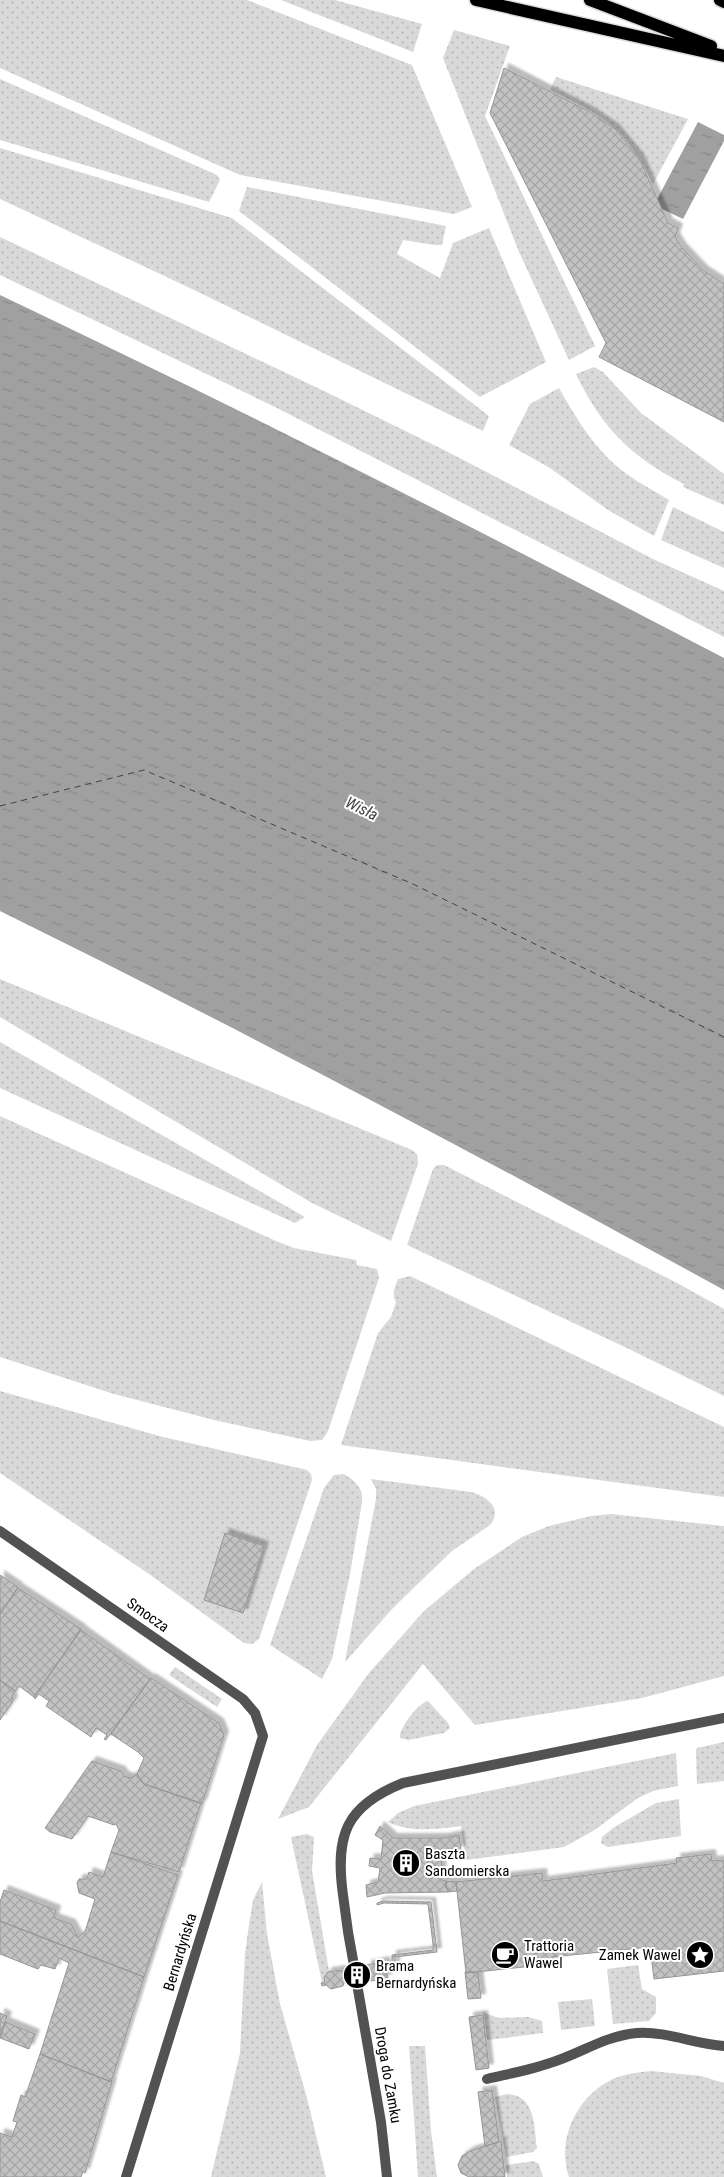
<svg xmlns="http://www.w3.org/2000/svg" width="724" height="2177" font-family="'Roboto Condensed',sans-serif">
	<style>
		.grass { fill: url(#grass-dots) }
		.water { fill: url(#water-ripples) }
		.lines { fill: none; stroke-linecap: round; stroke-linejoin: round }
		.ferry { stroke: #414141; stroke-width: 1; stroke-dasharray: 6 5; stroke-linecap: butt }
		.building { fill: url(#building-cross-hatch); stroke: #969696; filter: url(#shadow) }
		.primary-casing { stroke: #dbdbdb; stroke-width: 15 }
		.service { stroke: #525252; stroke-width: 10 }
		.pedestrian { stroke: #525252; stroke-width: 10 }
		.minor { stroke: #525252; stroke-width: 10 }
		.primary { stroke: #000; stroke-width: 12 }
		.labels { text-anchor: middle; stroke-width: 4; stroke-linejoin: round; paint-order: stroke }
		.street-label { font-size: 15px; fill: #000; stroke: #fff }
		.poi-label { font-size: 15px; fill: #000; stroke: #fff; text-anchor: start }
		.water-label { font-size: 16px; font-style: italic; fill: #414141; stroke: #fff }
	</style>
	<defs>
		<pattern id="grass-dots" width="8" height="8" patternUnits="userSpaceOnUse" patternTransform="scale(1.25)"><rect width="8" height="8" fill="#d9d9d9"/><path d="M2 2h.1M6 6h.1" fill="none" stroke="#b8b8b8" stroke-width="1.8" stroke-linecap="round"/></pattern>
		<pattern id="water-ripples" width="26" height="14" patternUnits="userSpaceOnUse" patternTransform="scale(1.25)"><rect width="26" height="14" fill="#a0a0a0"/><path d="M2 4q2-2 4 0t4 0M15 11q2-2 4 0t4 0" fill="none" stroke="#888"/></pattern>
		<pattern id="building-cross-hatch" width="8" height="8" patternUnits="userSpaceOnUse" patternTransform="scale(1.25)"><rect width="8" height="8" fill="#c2c2c2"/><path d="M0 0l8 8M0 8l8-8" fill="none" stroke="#a5a5a5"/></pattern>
		<filter id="shadow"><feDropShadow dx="4.5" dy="-4.5" stdDeviation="1" flood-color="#0004"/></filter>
	</defs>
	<rect width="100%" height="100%" fill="#fff"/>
	<!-- grass -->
	<path class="grass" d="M0,0H247L412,65L472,207L454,214L240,175L0,68Z
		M281,0H335L422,24L413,52Z
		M454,30L510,46L485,116L595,346L569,360L519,252L443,58Z
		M556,77L688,119L653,184C626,128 604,116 550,90Z
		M0,79L217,175L220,180L209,202L0,140Z
		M0,148L232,218L489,416L483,431L190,288L0,199Z
		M247,187L446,226L442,245H435L403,240L397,254L440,278L453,243L489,228L546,362L480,397L239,211Z
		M0,237L324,391L448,452L653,559L724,591V637L273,406L0,275Z
		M594,367L603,372L641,413L724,474V505L683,487L684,484C631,457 601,427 576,374Z
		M559,388C573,413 588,438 608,458C625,476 648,487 669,500L654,536L608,510L550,468L509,445L530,404Z
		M673,507L724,532V568L661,540Z
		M0,979L412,1150L417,1154L418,1164L391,1241L312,1203L0,1017Z
		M0,1042L305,1217L295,1223L0,1088Z
		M0,1116L276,1241L294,1248L356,1260L357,1265L377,1269L379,1277L378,1281L328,1431L322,1440L310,1441L214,1420L114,1394L0,1357Z
		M437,1165H444L679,1284L724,1309V1396L629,1349L407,1245L433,1169Z
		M410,1276L724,1427V1497L341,1445L378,1333L391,1317L396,1302C391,1294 395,1287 398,1279Z
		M0,1391L163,1437L307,1470L311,1474L312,1480L259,1639L252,1644L244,1643L149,1574L0,1473Z
		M344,1474C355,1481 364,1488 362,1502L350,1574L332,1659L322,1679L270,1645L324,1488L334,1475Z
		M371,1479L471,1492C486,1496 504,1508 490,1525L452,1551L394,1607L345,1662L376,1499V1489Z
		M611,1514L724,1526V1676L642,1698L475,1725L423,1664L309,1807L278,1819L317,1745L369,1673L424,1611L474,1569L522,1537L549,1526L591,1516Z
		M175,1667L222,1699L217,1707L169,1675Z
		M428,1701L448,1723L450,1728L444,1733L408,1740L400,1738C399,1728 418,1703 428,1701Z
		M724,1742V1781L697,1784L696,1750L697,1748Z
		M676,1753L678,1786L653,1791L638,1798L593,1831L564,1847L466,1860L461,1826C438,1829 411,1833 388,1822L398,1813L414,1806Z
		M679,1799L681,1836L608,1847L601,1843L602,1837L613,1828L656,1803Z
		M307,1834L314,1837L312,1871L329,1971L324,1977L325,1982H322L291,1837Z
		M262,1882L267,1934L280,2004L307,2098L326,2177H211L240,2053L245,1953L249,1925L253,1900Z
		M638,1965L642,1989L656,1997V2013L649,2021L613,2024L607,1969Z
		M592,1999L595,2026L561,2030L558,2002Z
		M483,2012L498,2018L528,2017L542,2021L543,2033L487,2040Z
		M409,2046H425L431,2131L437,2177H418Z
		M651,2071L701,2076L724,2083V2177H569C556,2139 577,2096 613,2079C625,2074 639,2072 651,2071Z
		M508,2094C536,2096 534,2127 537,2148L533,2152L506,2157L495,2097Z
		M534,2161L539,2164L543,2177H507L506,2165Z"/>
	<!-- water -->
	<path class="water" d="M698,122L724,135V141L683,219L654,205Z
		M0,295C244,411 485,533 724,658V1290C485,1159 244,1031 0,911Z"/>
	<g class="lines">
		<!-- ferry -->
		<path class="ferry" d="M0,806L144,770L413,884L724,1037"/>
	</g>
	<!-- building -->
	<path class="building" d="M504,68L590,112L615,129L639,158L668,223L678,228L675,237L682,248L704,271L724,284V422L599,357L606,343L490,113Z
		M225,1533L264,1546L243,1613L204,1600Z
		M0,1575L18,1587L0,1614Z
		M18,1588L81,1629L34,1697L19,1686L15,1691L0,1680V1614Z
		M81,1630L150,1679L106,1740L104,1739L107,1735L96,1728L91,1737L46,1706L49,1701L39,1694L35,1699L34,1697Z
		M151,1678L219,1723L224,1735L202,1804L144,1784L137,1774L144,1758L138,1752L111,1734Z
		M0,1680L15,1691L12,1696L13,1701L0,1720Z
		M92,1761L121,1771L124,1776L130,1778L137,1774L144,1784L201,1803L179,1872L111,1852L119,1830L116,1824L114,1825L88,1816L72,1839L50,1832L45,1828Z
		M380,1826L393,1838H443L459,1835L461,1850L441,1852L442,1880L446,1881V1888L448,1889V1892L385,1893L367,1897L366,1885L378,1882L380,1868L369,1866L370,1858L381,1859L383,1840L375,1835Z
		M111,1852L178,1875L144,1977L0,1921V1902L4,1890L56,1910L54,1918L71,1924L78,1937L85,1932L95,1899L79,1893L77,1883L79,1879H87L89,1872L103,1877Z
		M711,1854L712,1861L724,1860V1971L654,1979L650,1947L552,1957L553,1964L466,1973L456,1882L542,1873L543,1881L677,1863L676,1858Z
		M446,1881L456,1882L457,1891L448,1892V1889L446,1888Z
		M383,1901L431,1902L437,1952L395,1957V1966L386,1967V1965L392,1964V1955L433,1950V1944L428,1904L384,1903L377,1905V1903Z
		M0,1921L144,1977L111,2082L40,2054L69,1963L59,1958L55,1969L41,1965L38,1969L0,1954Z
		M385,1961L388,1978L371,1981L367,1976L345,1980L343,1986L331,1989L326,1985L322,1986L321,1983L325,1982L324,1977L328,1972L341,1970L343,1973L367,1969V1965Z
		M465,1972H478L481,1998L468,1999Z
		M0,2013L7,2016L0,2038Z
		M483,2015L489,2068L476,2070L469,2017Z
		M5,2022L35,2034L29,2049L0,2038Z
		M40,2054L112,2082L85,2173L83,2171L81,2177H0V2133L12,2137L17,2122L13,2121L21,2095L25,2097Z
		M492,2090L499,2142L485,2146L478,2092Z
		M501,2141L505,2177H469L461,2173L458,2165L462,2156L470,2151Z"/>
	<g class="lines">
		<defs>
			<path id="primary" d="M476,0L724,56
				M590,0L711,46
				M720,0L724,2"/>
		</defs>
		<!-- primary casing -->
		<use href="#primary" class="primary-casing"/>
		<!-- service -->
		<path class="service" d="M356,1978L381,2122L387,2177"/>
		<!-- pedestrian -->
		<path class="pedestrian" d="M355,1971C350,1946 346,1921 343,1895C335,1836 345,1806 403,1783L724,1718
			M487,2079C508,2074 530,2070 550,2063C580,2054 604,2036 637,2033C666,2031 695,2044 724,2046"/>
		<!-- minor -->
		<path class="minor" d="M0,1531L243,1699L255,1713L263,1736L126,2177"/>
		<!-- primary -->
		<use href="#primary" class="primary"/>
	</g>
	<!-- icons -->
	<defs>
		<symbol id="building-disc" viewBox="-11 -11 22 22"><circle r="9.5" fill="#000" stroke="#fff"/><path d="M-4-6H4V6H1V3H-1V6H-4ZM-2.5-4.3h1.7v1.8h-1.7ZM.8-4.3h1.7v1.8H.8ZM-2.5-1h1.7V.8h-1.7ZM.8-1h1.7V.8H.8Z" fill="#fff"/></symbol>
		<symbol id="cafe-disc" viewBox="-11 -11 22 22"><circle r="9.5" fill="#000" stroke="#fff"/><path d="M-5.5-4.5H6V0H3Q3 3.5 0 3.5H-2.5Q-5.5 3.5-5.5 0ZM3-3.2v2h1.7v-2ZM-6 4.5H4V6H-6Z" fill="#fff"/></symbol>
		<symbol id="sight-disc" viewBox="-11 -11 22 22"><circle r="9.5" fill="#000" stroke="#fff"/><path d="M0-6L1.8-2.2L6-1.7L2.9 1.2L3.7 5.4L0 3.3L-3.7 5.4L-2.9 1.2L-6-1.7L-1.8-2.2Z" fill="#fff"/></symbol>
	</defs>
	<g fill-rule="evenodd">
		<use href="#building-disc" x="390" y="1847" width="32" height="32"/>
		<use href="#cafe-disc" x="489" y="1939" width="32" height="32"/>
		<use href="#sight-disc" x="684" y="1939" width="32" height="32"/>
		<use href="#building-disc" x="341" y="1959" width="32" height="32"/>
	</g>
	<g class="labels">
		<!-- street labels -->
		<g class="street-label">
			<text transform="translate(148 1615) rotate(35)" y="5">Smocza</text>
			<text transform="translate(180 1952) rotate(-73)" y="5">Bernardyńska</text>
			<text transform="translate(388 2075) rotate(80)" y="5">Droga do Zamku</text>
		</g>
		<!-- poi labels -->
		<g class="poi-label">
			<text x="425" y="1859">Baszta<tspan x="425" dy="17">Sandomierska</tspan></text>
			<text x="524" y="1951">Trattoria<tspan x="524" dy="17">Wawel</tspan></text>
			<text x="681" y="1960" text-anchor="end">Zamek Wawel</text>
			<text x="376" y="1971">Brama<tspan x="376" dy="17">Bernardyńska</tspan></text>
		</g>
		<!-- water labels -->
		<g class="water-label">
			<text transform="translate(362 808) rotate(26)" y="6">Wisła</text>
		</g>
	</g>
</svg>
